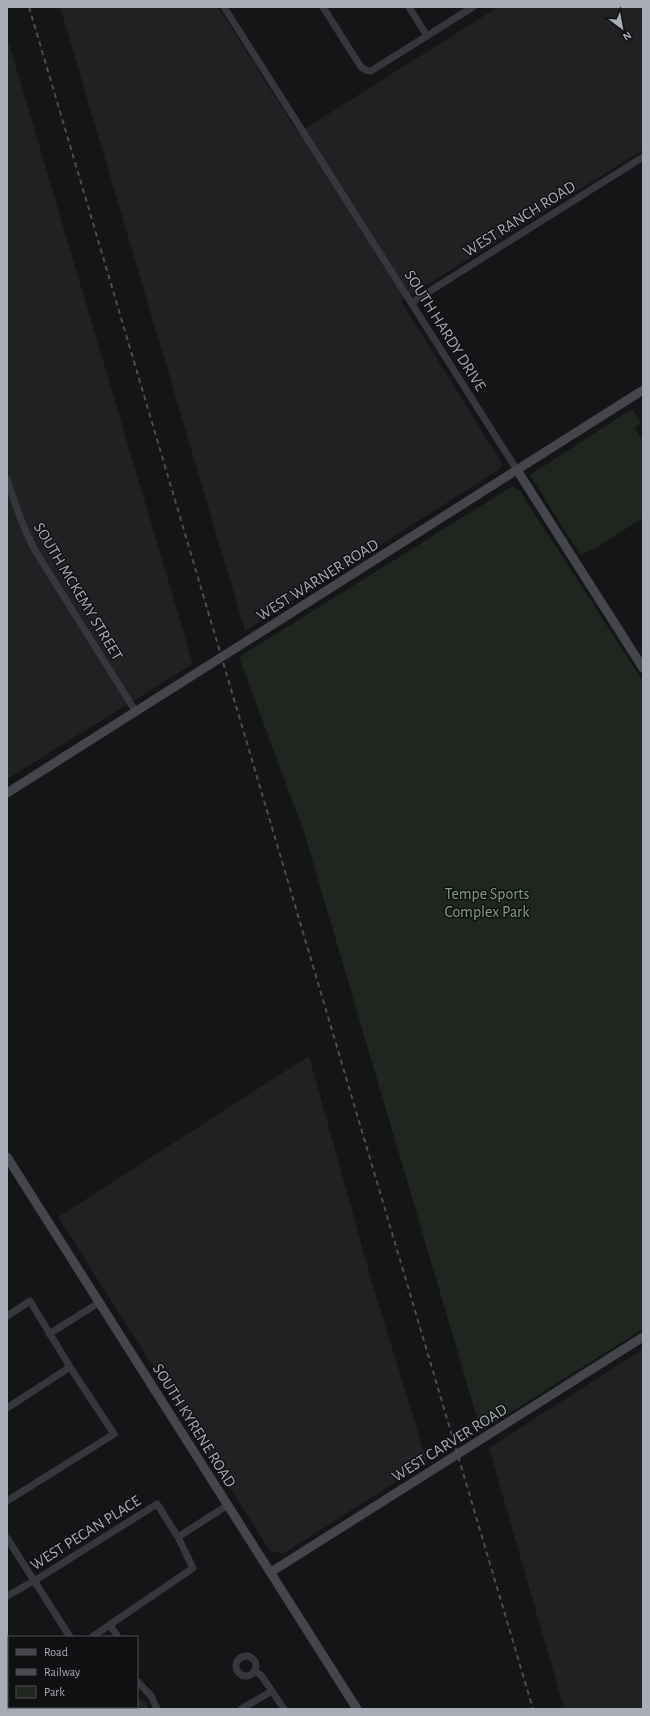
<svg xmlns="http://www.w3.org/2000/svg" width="650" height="1716" font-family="'Alegreya Sans',sans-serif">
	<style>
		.built { fill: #212124 }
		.green { fill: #1f2620 }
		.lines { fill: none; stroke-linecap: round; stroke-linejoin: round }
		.street { stroke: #36373c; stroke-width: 7 }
		.secondary { stroke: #45464b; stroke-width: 9 }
		.rail { stroke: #4b4d52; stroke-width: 2; stroke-dasharray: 5 4; stroke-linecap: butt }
		.labels { text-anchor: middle; stroke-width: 3; stroke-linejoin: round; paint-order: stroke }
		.street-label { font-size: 16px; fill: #a8acb6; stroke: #101012 }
		.park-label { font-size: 16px; fill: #80a081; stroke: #101012 }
	</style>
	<rect width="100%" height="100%" fill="#151517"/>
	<!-- built -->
	<path class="built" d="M60,7H218L298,133L498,7H643V150L401,301L501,462L502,466L500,469L245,631Z
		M7,37L193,664L7,779Z
		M309,1056L373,1286L427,1462L283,1554L276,1552L270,1551L58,1217Z
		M643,1349V1709H564L489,1448Z"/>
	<!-- green -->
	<path class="green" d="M632,409L641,422L635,429L643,441V518L594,549L580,555L530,475Z
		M511,487H514L519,490L643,681V1329L481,1431L304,832L239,657Z
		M137,1698L146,1702L148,1709H72L75,1707H137Z"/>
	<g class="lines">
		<!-- street -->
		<path class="street" d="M224,7L517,470
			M323,7L361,67L366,70L371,71L473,7
			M409,7L427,36
			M411,303L643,157
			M7,479C15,505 23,529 36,552L136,712
			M7,1316L30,1301L70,1367L114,1434L7,1501
			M49,1334L100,1302
			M7,1408L70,1367
			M178,1537L228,1505
			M7,1538L70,1637
			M7,1596L34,1581L157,1504L178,1537L193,1568L92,1637
			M110,1625L118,1637
			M236 1666a10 10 0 1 1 20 0a10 10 0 1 1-20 0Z
			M254,1671L261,1675L284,1709
			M138,1682L151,1696L157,1709
			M7,1691L9,1690
			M241,1709L272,1691"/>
		<!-- secondary -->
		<path class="secondary" d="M517,470L643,668
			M7,793L643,390
			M7,1157L357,1709
			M271,1572L643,1337"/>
		<!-- rail -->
		<path class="rail" d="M29,7L533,1709"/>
	</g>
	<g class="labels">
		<!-- street labels -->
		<g class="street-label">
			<text transform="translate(519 218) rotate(-32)" y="6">WEST RANCH ROAD</text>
			<text transform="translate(446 330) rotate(58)" y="6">SOUTH HARDY DRIVE</text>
			<text transform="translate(317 579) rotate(-32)" y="6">WEST WARNER ROAD</text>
			<text transform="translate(79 591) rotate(59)" y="6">SOUTH MCKEMY STREET</text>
			<text transform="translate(195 1425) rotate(58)" y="6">SOUTH KYRENE ROAD</text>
			<text transform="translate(449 1442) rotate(-32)" y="6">WEST CARVER ROAD</text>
			<text transform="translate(85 1532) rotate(-32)" y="6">WEST PECAN PLACE</text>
		</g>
		<!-- park labels -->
		<g class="park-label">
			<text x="487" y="899">Tempe Sports<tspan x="487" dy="18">Complex Park</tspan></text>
		</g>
	</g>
	<!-- border -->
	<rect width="650" height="1716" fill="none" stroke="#a8acb6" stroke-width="16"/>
	<!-- legend -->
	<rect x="8" y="1636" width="130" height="72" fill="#101012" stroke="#4d4e54"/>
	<rect x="16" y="1649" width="20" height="6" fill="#45464b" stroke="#4d4e54"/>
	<text x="44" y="1656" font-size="12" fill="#a8acb6">Road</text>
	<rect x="16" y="1669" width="20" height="6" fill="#4b4d52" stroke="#4d4e54"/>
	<text x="44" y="1676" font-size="12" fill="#a8acb6">Railway</text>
	<rect x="16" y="1686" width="20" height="12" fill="#1f2620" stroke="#4d4e54"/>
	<text x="44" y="1696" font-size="12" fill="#a8acb6">Park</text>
	<!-- north arrow -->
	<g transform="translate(622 28) rotate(148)" stroke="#101012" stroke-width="3" paint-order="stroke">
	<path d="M0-3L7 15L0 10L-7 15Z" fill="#a8acb6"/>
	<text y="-6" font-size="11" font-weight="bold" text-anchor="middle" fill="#a8acb6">N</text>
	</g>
</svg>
